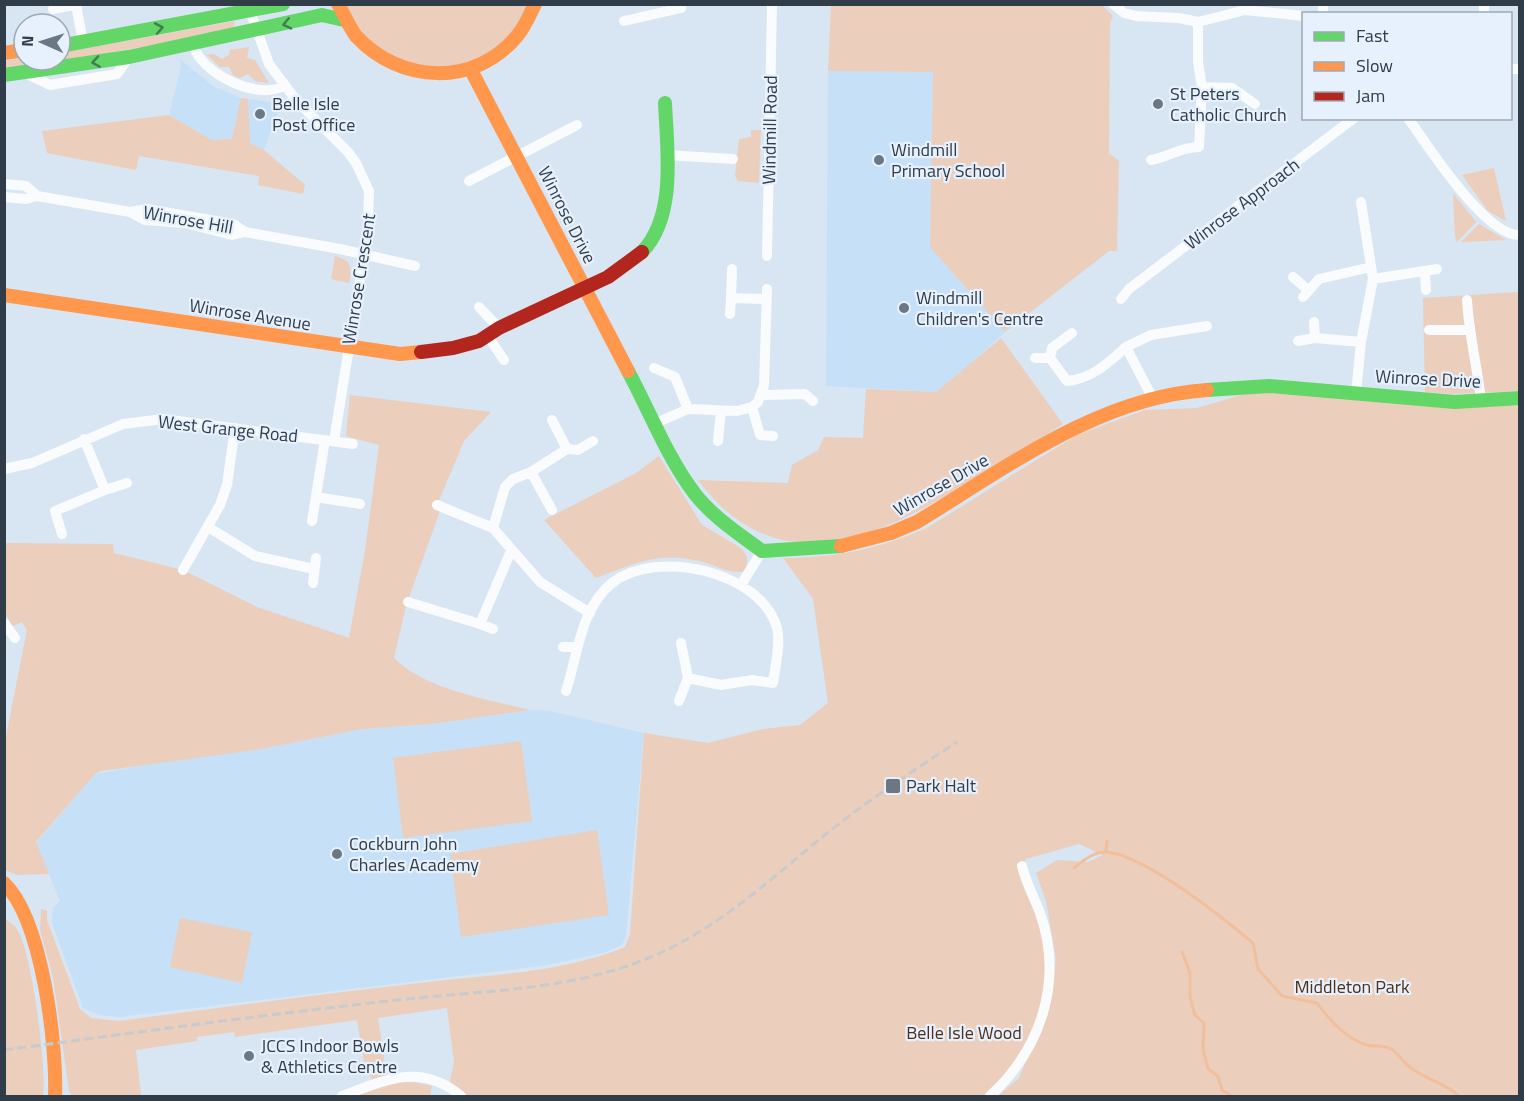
<svg xmlns="http://www.w3.org/2000/svg" width="1524" height="1101" font-family="'Titillium Web',sans-serif">
	<style>
		.built { fill: #c6e0f8 }
		.green { fill: #ebcebc; fill-rule: evenodd }
		.lines { fill: none; stroke-linecap: round; stroke-linejoin: round }
		.stream { stroke: #f3bf9b; stroke-width: 3 }
		.street { stroke: #f9fbfd; stroke-width: 10 }
		.fast { stroke: #63d668; stroke-width: 14 }
		.slow { stroke: #ff974d; stroke-width: 14 }
		.jam { stroke: #b3261e; stroke-width: 14 }
		.rail { stroke: #c7cbce; stroke-width: 3; stroke-dasharray: 9 4.5; stroke-linecap: butt }
		.oneway { stroke: #447a54 }
		.poi-dot { fill: #6b7783; stroke: #e6f1fd; stroke-width: 2 }
		.labels { text-anchor: middle; stroke-width: 4.5; stroke-linejoin: round; paint-order: stroke }
		.poi-label { font-size: 18px; fill: #303c47; stroke: #e6f1fd; text-anchor: start }
		.street-label { font-size: 18px; fill: #303c47; stroke: #e6f1fd }
		.park-label { font-size: 18px; fill: #4f2f17; stroke: #e6f1fd }
	</style>
	<rect width="100%" height="100%" fill="#d8e5f2"/>
	<!-- built -->
	<path class="built" d="M180,59L213,86L241,98L233,139L212,140L169,115L181,67Z
		M828,71L934,72L930,247L1005,332L953,380L936,392L826,386Z
		M248,99L285,104L276,116L264,150L250,143Z
		M530,710L550,711L644,733L626,935L622,945L603,953L541,966L119,1017L100,1015L83,1008L52,923L53,908L60,901L36,843L95,774L161,762L256,750L362,729L432,724Z"/>
	<!-- green -->
	<path class="green" d="M346,5H527C519,20 512,35 499,47C462,80 403,71 368,40C359,32 352,15 346,5Z
		M831,5H1102L1113,16L1110,23L1109,153L1119,161L1117,251H1109L1005,332L930,247L933,72L828,71Z
		M234,21L235,31L5,71L4,61L24,58V60H60V53Z
		M249,47L247,58L255,60L269,83L255,81L248,74L240,78L233,75L229,67H220L207,55L214,54L222,59L229,55L230,50Z
		M241,98L248,99L250,143L264,150L305,185L303,194L258,185L259,176L139,156L136,170L47,153L42,131L169,115L212,140L232,139Z
		M751,130H761L759,183L738,181L735,176L739,139L751,137Z
		M1494,168L1506,221L1488,211L1462,175Z
		M1453,193L1476,222L1457,242L1455,236Z
		M1479,224L1506,240L1461,242Z
		M335,256C352,260 352,268 349,283L331,279Z
		M1519,292V391L1451,394L1425,392L1423,298Z
		M1001,338L1063,424C1037,441 1009,457 982,474C887,533 781,591 698,480L788,483L792,465L818,450L824,437L863,438L866,389L936,392Z
		M1268,392L1519,405V1096H998L1019,1078L1040,1026L1026,1054L986,1096H461L449,1086L454,1062L447,1008L378,1018L387,1079L374,1084L364,1062L357,1020L235,1037L234,1032L197,1037V1041L136,1050L141,1096H72L69,1091L53,977L40,930L41,909L47,911V920L80,1009L91,1018L119,1021C222,1007 325,994 428,982C494,974 563,973 625,947L630,935L644,733L708,743L763,729L800,725L828,703L813,599L783,558C835,558 879,549 927,528L1077,435L1145,410L1197,408L1241,395ZM1079,844L1103,855L1088,862L1057,860L1036,873L1046,901L1056,959L1047,1005L1048,949L1022,866L1026,859Z
		M350,395L491,412L464,441L437,505L440,511L406,606L394,658C426,690 487,699 530,710L432,724L362,729L256,750L101,771L95,774L36,842L49,874L18,875L4,870L5,741L27,630L22,622L13,626L5,613L4,543L113,544L114,553L183,570L257,607L349,638L365,551L379,445L346,436Z
		M659,456L702,525L741,548C748,556 749,562 744,571C729,575 714,564 699,561C658,551 633,564 596,578L544,520L636,473Z
		M521,741L532,821L403,838L393,758Z
		M597,830L609,915L461,937L450,854Z
		M180,918L252,932L242,983L170,967Z
		M5,919C10,922 15,925 18,931C32,954 47,1070 43,1096H5Z
		M413,1082L432,1086L430,1096H355L395,1083Z"/>
	<g class="lines">
		<!-- stream -->
		<path class="stream" d="M1106,851L1107,841
			M1074,868C1083,861 1094,851 1107,852C1146,856 1222,917 1253,943L1258,969L1282,996L1317,1003C1329,1020 1348,1040 1367,1045C1375,1047 1384,1045 1391,1049C1398,1053 1404,1063 1411,1068C1427,1080 1447,1084 1459,1096
			M1182,952L1190,973V997L1195,1015L1204,1023L1203,1050L1208,1069L1218,1076L1222,1090L1231,1096"/>
		<!-- street -->
		<path class="street" d="M1113,4L1124,13L1136,16L1179,18L1198,22L1245,10L1304,16
			M1484,4V14
			M76,5L83,42
			M248,5L269,64L296,100L348,152L356,163L369,191L368,229L334,441
			M53,9L78,4
			M1323,14V4
			M624,21L681,8V4
			M193,45C201,73 257,101 284,86
			M1510,69H1520
			M25,73L50,85L117,74L129,57
			M1202,87L1232,88L1255,104
			M1408,118C1428,146 1486,237 1520,235
			M666,155L733,159
			M1151,160C1168,157 1181,147 1199,147L1202,87L1198,62V22
			M469,181L577,125
			M4,184L26,186L37,196
			M4,197L26,199L37,196L130,212L145,220L185,223L232,235L245,232L340,249L415,266
			M130,212L147,209L233,224L245,232
			M767,256L772,4
			M732,269L731,298L767,299
			M1425,272L1426,290
			M1293,277L1308,290
			M1373,279L1437,269
			M1303,297L1319,279L1371,267
			M1121,299L1129,289L1354,118
			M1467,300C1469,334 1477,366 1481,400
			M479,307L499,328
			M730,314L731,298
			M1314,322L1315,338
			M1429,330H1469
			M1072,333L1052,348L1050,358L1067,381C1092,379 1108,363 1126,347L1153,399
			M489,338L504,360
			M1298,341L1315,338L1361,342
			M1126,347L1151,335L1207,326
			M1035,358H1050
			M654,368L675,377L688,409
			M1356,393L1361,342L1373,279L1361,202
			M762,395L805,394L813,401
			M752,407L760,435L773,436
			M552,420L567,449
			M656,423L688,409L737,411L752,407L758,402L764,385L767,289
			M718,441L721,411
			M4,469L32,463L123,424L163,419L353,444
			M531,472L552,510
			M105,490L127,483
			M316,497L360,504
			M437,505L493,528L540,582L590,613
			M312,521L325,440
			M208,527L255,556L314,569
			M493,528L505,487L513,479L531,472L567,449L578,450L593,441
			M62,534L55,511L105,490L84,439
			M183,570L220,505L227,485L235,428
			M313,583L316,558
			M741,585L762,551
			M408,602L480,624L511,551
			M4,623L15,638
			M480,624L493,629
			M563,647H576
			M566,691C578,655 580,609 612,583C656,548 761,571 777,628C781,643 775,668 773,683L752,680L721,685L688,678L681,643
			M679,701L688,678
			M342,1096C385,1080 421,1062 461,1096
			M990,1096C1041,1049 1064,981 1040,913C1034,897 1026,883 1022,866"/>
		<!-- fast -->
		<path class="fast" d="M60,46L283,4
			M4,75L129,57L322,15L344,20
			M642,252C677,216 667,149 665,103
			M628,371C649,410 668,459 695,494C713,517 739,534 762,551L841,546
			M1207,390L1269,386L1455,402L1520,398"/>
		<!-- slow -->
		<path class="slow" d="M338,4C344,14 349,27 356,36C400,84 475,87 517,36C525,27 530,14 535,4
			M4,53L24,50
			M471,70L628,371
			M4,295L400,354L421,352
			M841,546L891,533L917,522C1006,468 1099,397 1207,390
			M4,883C42,919 57,1044 55,1096"/>
		<!-- jam -->
		<path class="jam" d="M421,352L453,348L479,341L499,328L608,277L642,252"/>
		<!-- rail -->
		<path class="rail" d="M4,1050C133,1033 261,1015 389,1001C481,990 573,992 658,954C722,925 772,878 826,834C867,801 913,771 957,742"/>
	</g>
	<!-- one-way arrows -->
	<defs><path id="oneway-chevron" d="M-2-3.5L2.5 0L-2 3.5" fill="none" stroke-width="1.6" stroke-linecap="round" stroke-linejoin="round" transform="scale(1.5)"/></defs>
	<g class="oneway">
		<use href="#oneway-chevron" transform="translate(287 24) rotate(167)"/>
		<use href="#oneway-chevron" transform="translate(159 28) rotate(-10)"/>
		<use href="#oneway-chevron" transform="translate(96 62) rotate(171)"/>
	</g>
	<!-- markers -->
	<g class="poi-dot">
		<circle cx="1158" cy="104" r="6"/>
		<circle cx="260" cy="114" r="6"/>
		<circle cx="879" cy="160" r="6"/>
		<circle cx="904" cy="308" r="6"/>
		<rect x="885" y="778" width="16" height="16" rx="3"/>
		<circle cx="337" cy="854" r="6"/>
		<circle cx="249" cy="1056" r="6"/>
	</g>
	<g class="labels">
		<!-- poi labels -->
		<g class="poi-label">
			<text x="1170" y="100">St Peters<tspan x="1170" dy="21">Catholic Church</tspan></text>
			<text x="272" y="110">Belle Isle<tspan x="272" dy="21">Post Office</tspan></text>
			<text x="891" y="156">Windmill<tspan x="891" dy="21">Primary School</tspan></text>
			<text x="916" y="304">Windmill<tspan x="916" dy="21">Children's Centre</tspan></text>
			<text x="906" y="792">Park Halt</text>
			<text x="349" y="850">Cockburn John<tspan x="349" dy="21">Charles Academy</tspan></text>
			<text x="261" y="1052">JCCS Indoor Bowls<tspan x="261" dy="21">&amp; Athletics Centre</tspan></text>
		</g>
		<!-- street labels -->
		<g class="street-label">
			<text transform="translate(770 130) rotate(-89)" y="6">Windmill Road</text>
			<text transform="translate(1242 204) rotate(-37)" y="6">Winrose Approach</text>
			<text transform="translate(567 215) rotate(63)" y="6">Winrose Drive</text>
			<text transform="translate(188 220) rotate(10)" y="6">Winrose Hill</text>
			<text transform="translate(359 279) rotate(-81)" y="6">Winrose Crescent</text>
			<text transform="translate(250 315) rotate(9)" y="6">Winrose Avenue</text>
			<text transform="translate(1428 379) rotate(3)" y="6">Winrose Drive</text>
			<text transform="translate(228 429) rotate(6)" y="6">West Grange Road</text>
			<text transform="translate(941 485) rotate(-30)" y="6">Winrose Drive</text>
		</g>
		<!-- park labels -->
		<g class="park-label">
			<text x="1352" y="993">Middleton Park</text>
			<text x="964" y="1039">Belle Isle Wood</text>
		</g>
	</g>
	<!-- border -->
	<rect width="1524" height="1101" fill="none" stroke="#303c47" stroke-width="12"/>
	<!-- legend -->
	<rect x="1302" y="12" width="210" height="108" fill="#e6f1fd" stroke="#9da9b4" stroke-width="1.5"/>
	<rect x="1314" y="32" width="30" height="9" fill="#63d668" stroke="#9da9b4" stroke-width="1.5"/>
	<text x="1356" y="42" font-size="18" fill="#303c47">Fast</text>
	<rect x="1314" y="62" width="30" height="9" fill="#ff974d" stroke="#9da9b4" stroke-width="1.5"/>
	<text x="1356" y="72" font-size="18" fill="#303c47">Slow</text>
	<rect x="1314" y="92" width="30" height="9" fill="#b3261e" stroke="#9da9b4" stroke-width="1.5"/>
	<text x="1356" y="102" font-size="18" fill="#303c47">Jam</text>
	<!-- north arrow -->
	<g transform="translate(42 42) rotate(273)"><circle r="28" fill="#e6f1fd" stroke="#9da9b4" stroke-width="1.5"/>
	<path d="M0-4.5L10 22L0 15L-10 22Z" fill="#6b7783"/>
	<text y="-9" font-size="16" font-weight="bold" text-anchor="middle" fill="#303c47">N</text>
	</g>
</svg>
